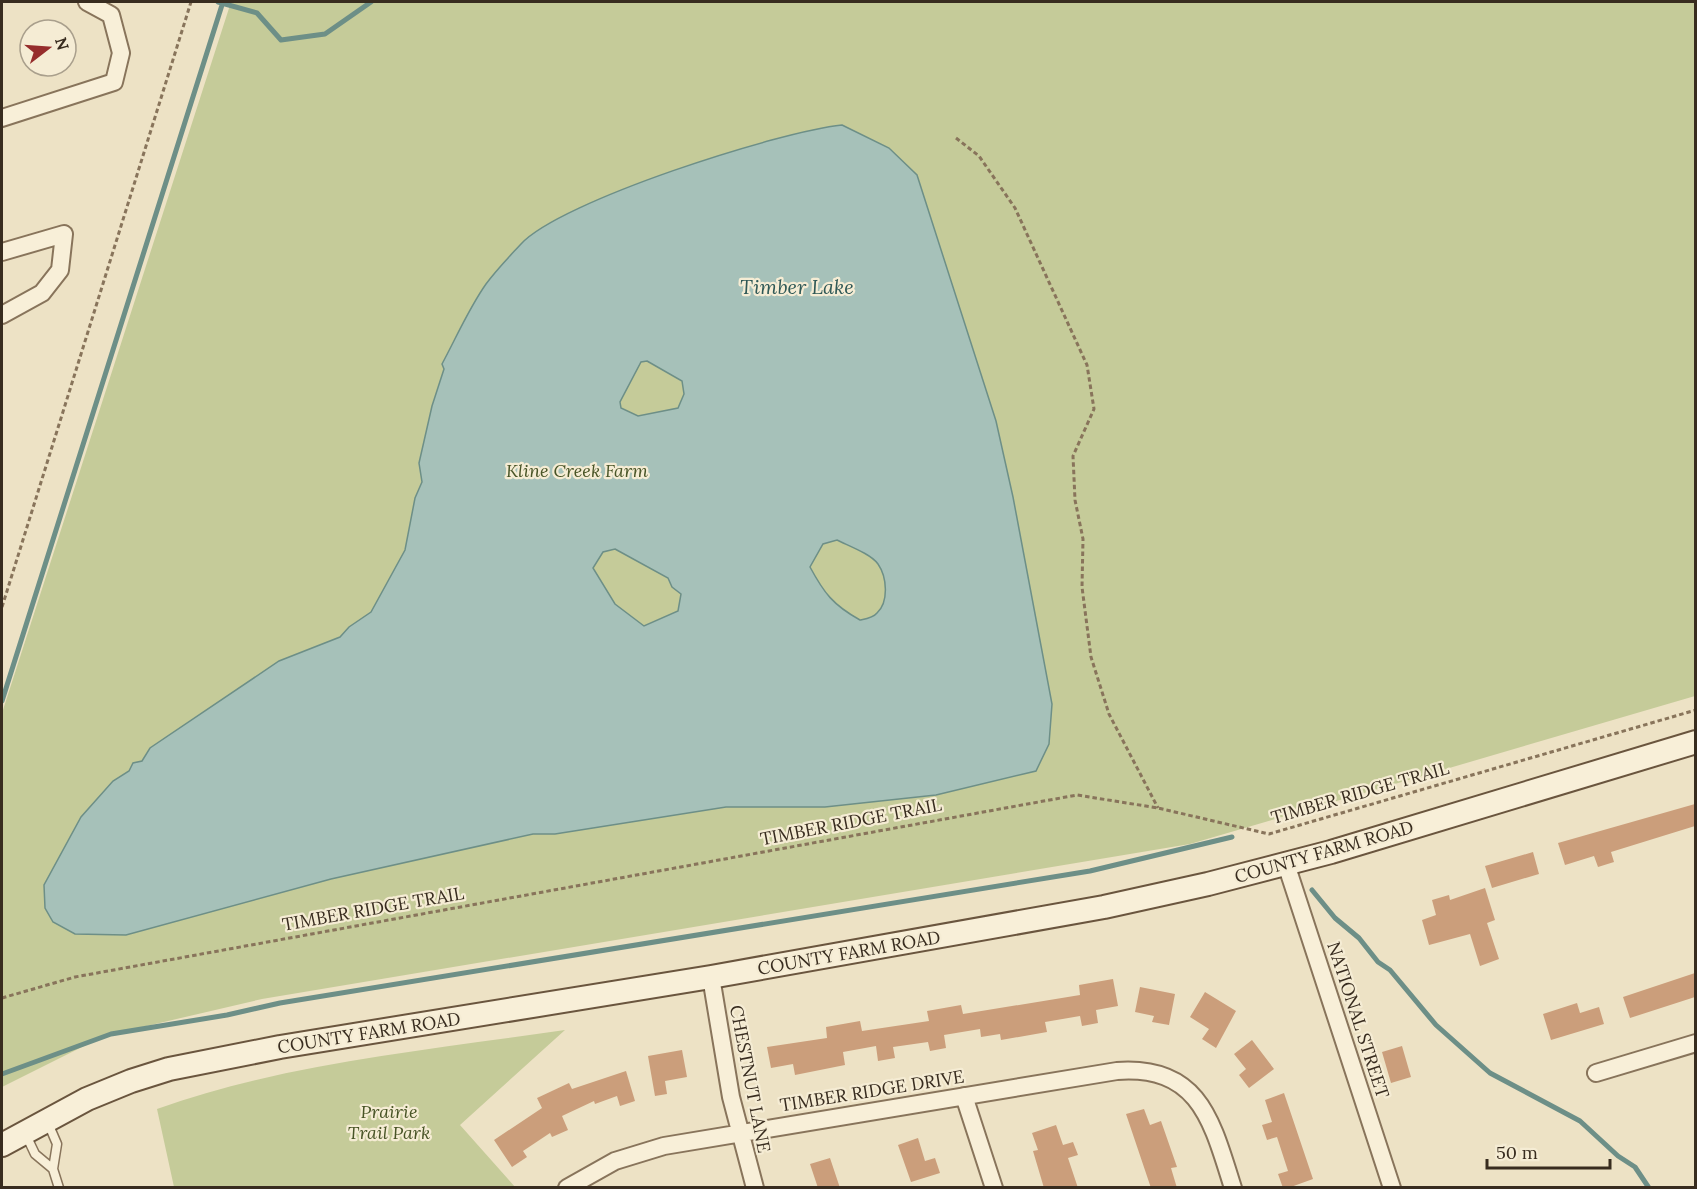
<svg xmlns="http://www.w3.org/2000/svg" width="1697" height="1189" font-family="Lora,serif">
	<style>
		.green { fill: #c5cb99 }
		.water { fill: #a6c1b9; stroke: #6d8f87; stroke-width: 1.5; fill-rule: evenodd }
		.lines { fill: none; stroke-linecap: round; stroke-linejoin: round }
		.stream { stroke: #6d8f87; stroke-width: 5 }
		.building { fill: #cb9e7b }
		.service-casing { stroke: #88745b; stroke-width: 11 }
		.minor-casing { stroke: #88745b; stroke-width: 20 }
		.secondary-casing { stroke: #6a553e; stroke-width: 26 }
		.path { stroke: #88745b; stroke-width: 3; stroke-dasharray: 4.5 3; stroke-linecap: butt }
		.service { stroke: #f8efd8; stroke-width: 8 }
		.minor { stroke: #f8efd8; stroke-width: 16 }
		.secondary { stroke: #f8efd8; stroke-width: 22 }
		.labels { text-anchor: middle; stroke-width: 4.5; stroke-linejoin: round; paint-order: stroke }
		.park-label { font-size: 18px; font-style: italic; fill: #485426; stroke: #f5ecd4 }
		.street-label { font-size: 18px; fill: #382c1f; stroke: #f5ecd4 }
		.water-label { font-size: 20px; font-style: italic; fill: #2e5856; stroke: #f5ecd4 }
	</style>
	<rect width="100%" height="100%" fill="#ede2c5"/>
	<!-- green -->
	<path class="green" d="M231,2H1695V696L1190,844L262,999L104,1036L2,1087V713Z
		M565,1030L460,1125L515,1187H174L157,1109C285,1063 430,1050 565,1030Z"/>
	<!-- water -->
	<path class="water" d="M842,125L889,148L917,175L996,421L1013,497L1052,704L1049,744L1036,771L936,795L825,807H726L555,834H533L331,879L126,935L75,934L53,922L45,908L44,885L81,817L113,781L129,771L133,763L142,761L150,748L279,661L340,637L349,627L371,612L405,550L415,498L422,482L419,463L432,406L444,369L442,364C456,338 469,308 486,284C497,269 509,257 521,244C560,201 781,131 842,125ZM647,361L682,381L684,394L678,408L638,416L621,408L620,402L641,362ZM837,540C849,546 871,554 878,564C887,577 889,602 877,613C873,618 865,619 860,620C833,605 824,593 810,567L823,544ZM615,549L668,578L672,587L681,594L678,611L644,626L615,604L593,568L603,552Z"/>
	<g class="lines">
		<!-- stream -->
		<path class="stream" d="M218,2L257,13L281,40L325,34L371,2
			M2,701L222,5
			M1312,890L1335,918L1359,938L1378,962L1390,970L1436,1025L1490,1073L1580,1121L1618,1156L1635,1167L1649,1188
			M2,1074L111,1034L227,1015L280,1003L1090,871L1232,837"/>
	</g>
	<!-- building -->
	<path class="building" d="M1695,804V826L1611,852L1614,862L1598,867L1594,856L1565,865L1558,843Z
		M1533,852L1539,874L1492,888L1485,866Z
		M1485,888L1495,920L1487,923L1499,959L1480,966L1470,934L1429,945L1422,920L1436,915L1432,900L1449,895L1450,900Z
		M1695,973V997L1630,1018L1623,997Z
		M1113,979L1118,1006L1096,1010L1098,1023L1082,1026L1080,1016L1045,1022L1047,1032L1001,1040L1000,1034L981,1037L980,1029L944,1035L946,1048L930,1051L928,1042L893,1047L895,1058L878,1061L876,1046L843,1052L845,1065L795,1075L793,1064L771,1068L767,1047L827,1038L826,1027L860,1021L862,1031L929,1021L927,1011L961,1005L963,1014L1080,995L1079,985Z
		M1140,987L1175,994L1169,1025L1152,1022L1154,1016L1135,1012Z
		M1205,992L1236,1011L1216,1048L1202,1039L1209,1029L1190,1017Z
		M1577,1003L1580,1013L1599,1007L1604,1024L1551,1040L1543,1014Z
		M1252,1040L1274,1069L1249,1088L1239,1075L1246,1069L1234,1054Z
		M1402,1046L1411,1077L1391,1083L1382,1052Z
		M682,1050L687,1077L665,1081L667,1094L655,1096L648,1056Z
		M626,1071L635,1101L620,1106L617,1096L595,1104L594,1101L562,1116L568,1130L552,1137L550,1133L523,1151L527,1157L512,1167L494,1140L542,1108L537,1098L569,1083L572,1089Z
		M1284,1093L1313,1179L1288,1188H1283L1278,1174L1288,1171L1277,1137L1267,1140L1262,1125L1272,1122L1265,1100Z
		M1144,1109L1150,1125L1161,1121L1177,1167L1171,1168L1177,1188H1151L1126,1114Z
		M1056,1125L1063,1145L1073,1142L1078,1155L1068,1158L1078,1188H1044L1033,1151L1038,1150L1032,1133Z
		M918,1138L925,1161L935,1158L940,1173L911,1182L898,1145Z
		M830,1158L840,1188H818L810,1164Z"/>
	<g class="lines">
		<defs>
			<path id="service" d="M48,1123L57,1144L53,1169L59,1188
				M26,1135L35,1154L53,1169"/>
			<path id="minor" d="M2,118L114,82L121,53L111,15L87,2
				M2,252L64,234L60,270L42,293L2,315
				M1286,864L1392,1188
				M711,977L731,1097L755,1188
				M1596,1073L1696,1043
				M964,1096L994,1188
				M567,1188L615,1161L664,1146L1117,1071C1200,1065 1212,1122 1233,1188"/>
			<path id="secondary" d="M2,1145L87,1099L131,1081L169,1069L280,1047L711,977L1104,907L1208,884L1331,852L1696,742"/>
		</defs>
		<!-- service casing -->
		<use href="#service" class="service-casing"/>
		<!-- minor casing -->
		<use href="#minor" class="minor-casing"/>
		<!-- secondary casing -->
		<use href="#secondary" class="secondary-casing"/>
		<!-- path -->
		<path class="path" d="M956,138L979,156L1015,208L1087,365L1094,409L1073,456L1075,500L1083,539L1082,587L1091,657L1109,714L1158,808
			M2,607L191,2
			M2,998L75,977L1077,795L1158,808L1269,834L1696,710"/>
		<!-- service -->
		<use href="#service" class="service"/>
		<!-- minor -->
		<use href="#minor" class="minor"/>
		<!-- secondary -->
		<use href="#secondary" class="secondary"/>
	</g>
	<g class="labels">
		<!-- park labels -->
		<g class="park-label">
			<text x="577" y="477">Kline Creek Farm</text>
			<text x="389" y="1118">Prairie<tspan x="389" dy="21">Trail Park</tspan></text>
		</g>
		<!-- street labels -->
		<g class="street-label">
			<text transform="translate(1360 793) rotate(-16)" y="6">TIMBER RIDGE TRAIL</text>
			<text transform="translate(851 822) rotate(-11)" y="6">TIMBER RIDGE TRAIL</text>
			<text transform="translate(1324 852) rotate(-16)" y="6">COUNTY FARM ROAD</text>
			<text transform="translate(373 909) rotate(-10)" y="6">TIMBER RIDGE TRAIL</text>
			<text transform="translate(849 953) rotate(-10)" y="6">COUNTY FARM ROAD</text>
			<text transform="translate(1358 1020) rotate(72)" y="6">NATIONAL STREET</text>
			<text transform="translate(369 1033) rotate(-9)" y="6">COUNTY FARM ROAD</text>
			<text transform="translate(750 1079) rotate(79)" y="6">CHESTNUT LANE</text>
			<text transform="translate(872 1091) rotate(-9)" y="6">TIMBER RIDGE DRIVE</text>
		</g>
		<!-- water labels -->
		<g class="water-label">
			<text x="797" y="294">Timber Lake</text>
		</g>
	</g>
	<!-- border -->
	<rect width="1697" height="1189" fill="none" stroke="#382c1f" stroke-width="6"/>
	<!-- north arrow -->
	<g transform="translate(48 48) rotate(73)"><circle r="28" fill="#f5ecd4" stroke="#a99f8c" stroke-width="1.5"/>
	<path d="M0-4.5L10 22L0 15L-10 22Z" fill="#962d2c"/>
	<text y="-9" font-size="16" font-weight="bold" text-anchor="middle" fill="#382c1f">N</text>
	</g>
	<!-- scale -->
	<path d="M1487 1159v9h123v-9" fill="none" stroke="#382c1f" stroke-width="3"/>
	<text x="1496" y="1159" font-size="18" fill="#382c1f" stroke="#f5ecd4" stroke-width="4.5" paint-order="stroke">50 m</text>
</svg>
